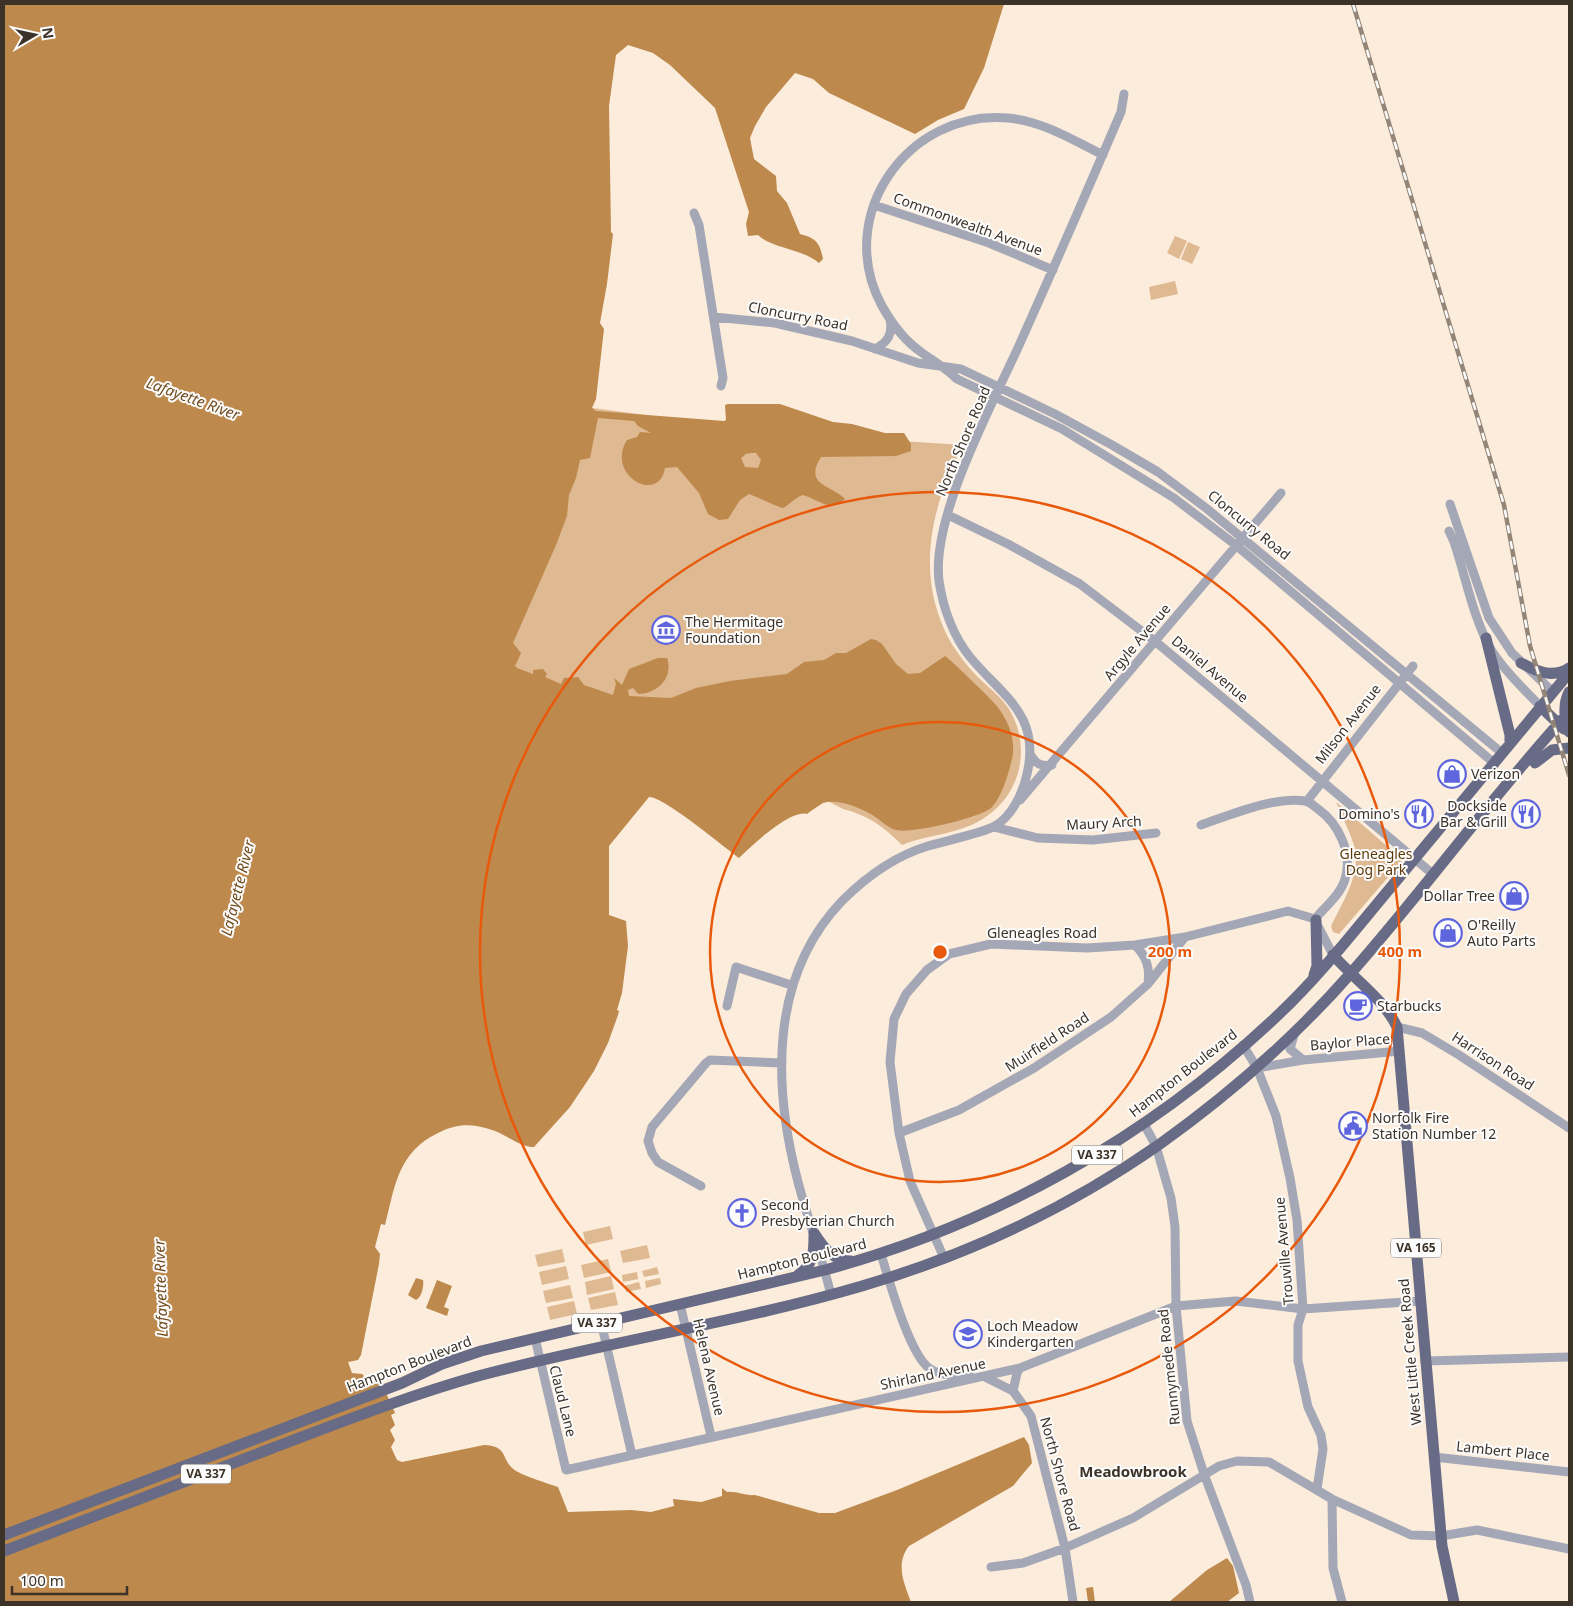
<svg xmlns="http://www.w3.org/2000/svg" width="1573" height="1606" font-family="'Noto Sans',sans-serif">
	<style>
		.green { fill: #deb991 }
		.water { fill: #be894c; fill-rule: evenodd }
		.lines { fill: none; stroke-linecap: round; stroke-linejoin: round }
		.minor { stroke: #a4a7b6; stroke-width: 9 }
		.major { stroke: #676b85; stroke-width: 11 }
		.rail-casing { stroke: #938678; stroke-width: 4.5 }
		.rail { stroke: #fcfcfc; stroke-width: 2.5; stroke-dasharray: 8; stroke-linecap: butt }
		.ring { fill: none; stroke: #e8590c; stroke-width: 2.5 }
		.labels { text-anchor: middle; stroke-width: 4; stroke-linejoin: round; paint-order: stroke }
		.shield { fill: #fcfcfc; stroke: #766f67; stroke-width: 1 }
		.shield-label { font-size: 12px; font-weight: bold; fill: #3d3227 }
		.street-label { font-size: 14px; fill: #3d3227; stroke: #fcfcfc }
		.poi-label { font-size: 14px; fill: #3d3227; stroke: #fcfcfc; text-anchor: start }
		.park-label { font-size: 14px; fill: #5e3a08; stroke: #fcfcfc }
		.water-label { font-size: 15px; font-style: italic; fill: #724c1f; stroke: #fcfcfc }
		.neighbourhood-label { font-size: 15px; font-weight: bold; fill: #3d3227; stroke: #fcfcfc }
		.centre { fill: #e8590c; stroke: #fcfcfc; stroke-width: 2.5 }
		.ring-label { font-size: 15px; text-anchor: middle; font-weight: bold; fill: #e8590c; stroke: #fcfcfc; stroke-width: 4; stroke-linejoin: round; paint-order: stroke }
	</style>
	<rect width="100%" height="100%" fill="#fcecdb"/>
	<!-- green -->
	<path class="green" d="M1175,236L1187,241L1179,259L1167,253Z
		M1188,242L1200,247L1192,264L1181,259Z
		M1175,281L1178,294L1151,300L1149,287Z
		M577,406L684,420L733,456L870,439L963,445C936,496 919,556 938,613C945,636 958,656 975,674C986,686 1000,695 1009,709C1031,745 1022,792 987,816C963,834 929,834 902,845C884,827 868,815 843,809L642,704L328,692Z
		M1336,802L1403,860L1339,934L1333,932L1331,926C1343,901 1362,873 1354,845C1349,830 1342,816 1336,802Z
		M610,1226L613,1239L586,1245L583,1232Z
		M647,1245L650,1258L623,1263L620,1251Z
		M562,1249L565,1262L538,1267L535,1255Z
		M608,1259L611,1272L584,1278L581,1265Z
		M566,1266L569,1279L542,1285L539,1272Z
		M657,1267L659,1274L644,1277L642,1271Z
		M637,1272L638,1279L623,1282L622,1275Z
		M611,1276L614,1289L587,1295L585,1282Z
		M660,1278L661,1284L646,1288L645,1281Z
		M639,1282L641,1289L626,1292L624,1286Z
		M570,1285L573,1298L546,1303L543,1291Z
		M615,1292L618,1305L591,1310L588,1298Z
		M574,1301L577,1314L550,1320L547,1307Z"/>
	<!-- water -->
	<path class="water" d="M4,4H1004L984,68L964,109L938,120L915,134L829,93L813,79L795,73L766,107L755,126L750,138L754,159L776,176L777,191L787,203L800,234C816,238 820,243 823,259L819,263C801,248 773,249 758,235L748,236L746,224L749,212L715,108L670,65L653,53L628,45L616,55L609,106L611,232L613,234L607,284L600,323L604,329L596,399L592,408L596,411L724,421L726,420L725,405L728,404H780L833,422L852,424L885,433H904L911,444V451L896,456L821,457C803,486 832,485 845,499C829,513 818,499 803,495C794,498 788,506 783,508C780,508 755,496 749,494L740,500L728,519L719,520L708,514L699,493L677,467L665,468C659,505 605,475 627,440L637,437L640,432L651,433L638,426L634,421L598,418L590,458L580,460L576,478L569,495L567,516L556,545L513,643L521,653L515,666L517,668L533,674V670L543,669L547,674L545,677L561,684L564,678L578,677L584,685L613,695L616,684L614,678L622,685L629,669L658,658H667C674,678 657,694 638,694L633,688L628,690L629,696L671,698L696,688L730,681L787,674L804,662L824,660L836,653H846L871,639L876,640L882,644L896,664L908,674L920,673L945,656C950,659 992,700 997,706C1010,723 1017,743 1011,763C1008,775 1001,799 991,808C979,818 911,834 896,830C888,828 880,820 874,816C862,808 837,798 823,803C818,806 812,810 807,814C791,809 751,846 739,858C724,847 663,796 649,797L609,846V915L626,921L628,946L622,993L617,1010L619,1011L618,1015L608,1043L594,1071L570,1107L534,1147C519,1147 505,1133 489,1129C471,1123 455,1124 438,1133C398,1152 395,1186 385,1225L381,1224L375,1247L380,1254L379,1264L361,1355L358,1360L348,1362L352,1373L362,1374L367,1379L382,1384L395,1413L391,1415L395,1425L390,1430L395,1440L391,1447L397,1460L402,1462L484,1445C510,1446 500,1461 516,1471C529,1478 544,1482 558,1487L568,1512L631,1510L651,1512L674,1506L673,1499L701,1502L722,1496V1488L727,1492C737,1491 745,1496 755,1495L819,1513H835L897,1490L1024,1437L1029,1445L1032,1463L1013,1486L909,1546C895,1564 904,1583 911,1602H4ZM756,453L761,460L758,468L745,467L741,458L746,454Z
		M416,1278L423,1280C424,1286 422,1297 416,1300L408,1295Z
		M437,1280L452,1286L444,1307L449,1309L447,1316L426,1308Z
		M1227,1558L1233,1566L1239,1593L1227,1602H1169L1207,1570Z
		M1093,1587L1095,1602H1088L1086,1588Z"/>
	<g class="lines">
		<!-- minor -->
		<path class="minor" d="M1103,155C1073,140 1042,121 1008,118C908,109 833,216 882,306C891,322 905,341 921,352C933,361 946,368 957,379L1062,429L1174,498L1237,546L1494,763
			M874,205L989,243L1053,270
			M694,213L699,225L723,378L721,386
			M714,317L775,323L852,341L918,363L961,369L1055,414L1112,445L1158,472L1206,508L1502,753
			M875,349C888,342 893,334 890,319
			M1450,504L1489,618L1512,653L1553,692
			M948,515L1008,544L1080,584L1156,642L1434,875
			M1449,531L1454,542C1466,577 1473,619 1492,651C1505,672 1524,689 1540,706
			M1030,754C1036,764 1041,767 1052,765
			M1020,800L1281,493
			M1307,801L1413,666
			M1201,825C1230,815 1275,796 1305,801C1310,802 1314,806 1318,809C1339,824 1353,854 1345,879C1341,894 1325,907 1315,919
			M994,827L1038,838L1093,840L1156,833
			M1318,926L1333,955
			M1135,945C1147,957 1150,968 1148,984
			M727,1006L736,967L791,985
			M1397,1027L1422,1033L1459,1055L1569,1128
			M1294,1035L1290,1049L1303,1060
			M1243,1045L1257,1068L1276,1116L1290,1178L1297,1220L1303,1309L1298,1325V1361L1308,1407L1321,1435L1323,1449L1317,1489
			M1257,1068L1303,1060L1400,1051
			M1144,1124L1156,1146L1171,1198L1175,1227L1176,1306L1187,1421L1204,1474L1246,1585L1250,1602
			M899,1133L959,1110L1034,1068L1111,1017L1148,984L1185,937
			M701,1186L658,1162L652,1153L648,1141L652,1127L706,1063L710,1060L782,1063
			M881,1254C889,1280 909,1353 929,1368C940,1376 956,1376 970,1376
			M944,1258L910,1181L899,1133L890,1062L894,1019L906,994L927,970L949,954L991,944L1087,948L1135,945L1185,937L1288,911L1315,919
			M831,1295C822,1257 808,1220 798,1182C773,1087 769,977 842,901C866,877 895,856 928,846C944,841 983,833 995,826C1012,816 1023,793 1027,774C1041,714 1002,696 970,657C953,636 943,607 939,581C931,515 994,402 1021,341C1055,265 1088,189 1121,112L1124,94
			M680,1304L711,1436
			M601,1322L632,1455
			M535,1338L566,1470L1020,1368L1176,1306L1236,1301L1303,1309L1420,1301
			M1425,1361L1569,1357
			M985,1377L1013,1391L1031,1416L1065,1548L1073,1602
			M1013,1391L1017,1373L1020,1368
			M1434,1457L1569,1472
			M1332,1499L1333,1568L1342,1602
			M991,1567L1023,1563L1065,1548L1133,1518L1219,1466L1237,1461L1269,1462L1332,1499L1411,1535L1441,1536L1477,1530L1569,1549"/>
		<!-- major -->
		<path class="major" d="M1486,638L1510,735V744
			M1521,663C1536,671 1553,679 1569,668
			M1569,692C1563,704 1564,720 1569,732
			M1540,706L1564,729
			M1535,763L1552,750L1569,748
			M1333,955C1353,978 1384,999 1397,1027L1442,1546L1454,1602
			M1314,975L1317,966L1316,920
			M814,1233C823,1247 833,1261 851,1261
			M798,1275C814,1264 814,1253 814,1235
			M4,1535L402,1383L442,1364L481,1351L825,1270C995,1224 1149,1137 1277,1016C1321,975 1358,926 1397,880C1454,811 1511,742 1569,673
			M4,1551C92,1517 181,1483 270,1449C339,1423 407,1396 478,1376C605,1342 736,1323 862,1286C967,1255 1070,1207 1160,1144C1230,1094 1294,1038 1351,973C1426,888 1493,795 1569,712"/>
		<defs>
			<path id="rail" d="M1353,4L1504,505L1530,646L1569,775"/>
		</defs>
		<!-- rail casing -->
		<use href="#rail" class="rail-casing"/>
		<!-- rail -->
		<use href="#rail" class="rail"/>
	</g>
	<!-- distance rings -->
	<g class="ring">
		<circle cx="940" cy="952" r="230"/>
		<circle cx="940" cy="952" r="460"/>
	</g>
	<!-- icons -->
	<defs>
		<symbol id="museum-ring" viewBox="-11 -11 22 22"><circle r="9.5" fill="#fcfcfc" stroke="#5f65dd" stroke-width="1.5"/><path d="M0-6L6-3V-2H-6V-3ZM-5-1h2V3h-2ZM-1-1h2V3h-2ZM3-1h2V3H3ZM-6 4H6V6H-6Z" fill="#5f65dd"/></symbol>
		<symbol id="shop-ring" viewBox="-11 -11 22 22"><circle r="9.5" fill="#fcfcfc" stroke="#5f65dd" stroke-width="1.5"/><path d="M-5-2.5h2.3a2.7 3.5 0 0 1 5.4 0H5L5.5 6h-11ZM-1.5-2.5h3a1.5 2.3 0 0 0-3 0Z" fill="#5f65dd"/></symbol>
		<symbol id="restaurant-ring" viewBox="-11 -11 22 22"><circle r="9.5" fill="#fcfcfc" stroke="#5f65dd" stroke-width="1.5"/><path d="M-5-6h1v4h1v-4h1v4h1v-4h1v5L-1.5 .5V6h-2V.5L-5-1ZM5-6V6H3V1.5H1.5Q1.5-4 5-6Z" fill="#5f65dd"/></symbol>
		<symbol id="cafe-ring" viewBox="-11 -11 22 22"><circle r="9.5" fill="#fcfcfc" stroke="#5f65dd" stroke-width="1.5"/><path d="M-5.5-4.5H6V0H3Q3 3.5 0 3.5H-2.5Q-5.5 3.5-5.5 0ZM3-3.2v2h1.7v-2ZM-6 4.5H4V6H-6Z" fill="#5f65dd"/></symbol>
		<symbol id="civic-ring" viewBox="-11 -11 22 22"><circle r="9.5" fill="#fcfcfc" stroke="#5f65dd" stroke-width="1.5"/><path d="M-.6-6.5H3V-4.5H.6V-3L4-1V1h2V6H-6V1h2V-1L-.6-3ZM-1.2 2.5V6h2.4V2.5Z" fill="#5f65dd"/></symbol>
		<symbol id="church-ring" viewBox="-11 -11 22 22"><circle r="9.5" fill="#fcfcfc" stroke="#5f65dd" stroke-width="1.5"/><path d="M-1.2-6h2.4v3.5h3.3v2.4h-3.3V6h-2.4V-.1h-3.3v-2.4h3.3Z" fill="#5f65dd"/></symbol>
		<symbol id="school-ring" viewBox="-11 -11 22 22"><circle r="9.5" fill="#fcfcfc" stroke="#5f65dd" stroke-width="1.5"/><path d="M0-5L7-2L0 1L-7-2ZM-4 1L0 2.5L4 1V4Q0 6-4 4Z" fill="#5f65dd"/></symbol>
	</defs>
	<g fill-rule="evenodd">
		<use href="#museum-ring" x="650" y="614" width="32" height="32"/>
		<use href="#shop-ring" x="1436" y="758" width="32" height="32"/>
		<use href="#restaurant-ring" x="1403" y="798" width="32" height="32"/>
		<use href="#restaurant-ring" x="1510" y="798" width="32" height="32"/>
		<use href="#shop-ring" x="1498" y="880" width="32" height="32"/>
		<use href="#shop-ring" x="1432" y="917" width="32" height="32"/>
		<use href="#cafe-ring" x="1342" y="990" width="32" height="32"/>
		<use href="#civic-ring" x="1337" y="1110" width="32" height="32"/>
		<use href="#church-ring" x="726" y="1197" width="32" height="32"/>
		<use href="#school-ring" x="952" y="1318" width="32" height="32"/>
	</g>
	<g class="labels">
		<!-- shield labels -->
		<g class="shield">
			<rect x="1072" y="1145.5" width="50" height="19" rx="4"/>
			<rect x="1391" y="1238.5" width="50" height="19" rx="4"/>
			<rect x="572" y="1313.5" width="50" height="19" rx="4"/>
			<rect x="181" y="1464.5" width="50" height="19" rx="4"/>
		</g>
		<g class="shield-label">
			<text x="1097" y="1159">VA 337</text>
			<text x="1416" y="1252">VA 165</text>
			<text x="597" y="1327">VA 337</text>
			<text x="206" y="1478">VA 337</text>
		</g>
		<!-- street labels -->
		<g class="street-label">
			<text transform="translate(968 224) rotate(20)" y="5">Commonwealth Avenue</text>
			<text transform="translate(798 316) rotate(11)" y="5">Cloncurry Road</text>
			<text transform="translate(963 441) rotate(-67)" y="5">North Shore Road</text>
			<text transform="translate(1249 525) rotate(39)" y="5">Cloncurry Road</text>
			<text transform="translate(1137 642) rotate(-50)" y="5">Argyle Avenue</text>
			<text transform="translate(1210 669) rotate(40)" y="5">Daniel Avenue</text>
			<text transform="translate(1348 724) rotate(-52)" y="5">Milson Avenue</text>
			<text transform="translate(1104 823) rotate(-3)" y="5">Maury Arch</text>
			<text x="1042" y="938">Gleneagles Road</text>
			<text transform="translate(1047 1042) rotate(-33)" y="5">Muirfield Road</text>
			<text transform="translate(1350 1042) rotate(-5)" y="5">Baylor Place</text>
			<text transform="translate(1493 1061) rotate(33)" y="5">Harrison Road</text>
			<text transform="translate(1183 1073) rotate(-38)" y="5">Hampton Boulevard</text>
			<text transform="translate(1284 1251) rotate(-95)" y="5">Trouville Avenue</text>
			<text transform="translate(802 1259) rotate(-14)" y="5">Hampton Boulevard</text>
			<text transform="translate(1410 1352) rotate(-95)" y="5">West Little Creek Road</text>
			<text transform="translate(409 1364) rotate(-21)" y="5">Hampton Boulevard</text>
			<text transform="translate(709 1367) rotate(77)" y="5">Helena Avenue</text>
			<text transform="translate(1169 1367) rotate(-96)" y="5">Runnymede Road</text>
			<text transform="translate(933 1374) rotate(-12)" y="5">Shirland Avenue</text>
			<text transform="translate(563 1401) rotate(76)" y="5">Claud Lane</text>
			<text transform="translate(1503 1451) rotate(6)" y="5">Lambert Place</text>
			<text transform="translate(1060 1474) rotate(75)" y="5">North Shore Road</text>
		</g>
		<!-- poi labels -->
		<g class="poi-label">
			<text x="685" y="627">The Hermitage<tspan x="685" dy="16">Foundation</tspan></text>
			<text x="1471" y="779">Verizon</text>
			<text x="1507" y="811" text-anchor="end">Dockside<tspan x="1507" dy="16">Bar &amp; Grill</tspan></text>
			<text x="1400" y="819" text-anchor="end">Domino's</text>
			<text x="1495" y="901" text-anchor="end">Dollar Tree</text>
			<text x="1467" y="930">O'Reilly<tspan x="1467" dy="16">Auto Parts</tspan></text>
			<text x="1377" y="1011">Starbucks</text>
			<text x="1372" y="1123">Norfolk Fire<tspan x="1372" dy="16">Station Number 12</tspan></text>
			<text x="761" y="1210">Second<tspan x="761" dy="16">Presbyterian Church</tspan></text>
			<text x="987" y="1331">Loch Meadow<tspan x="987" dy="16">Kindergarten</tspan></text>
		</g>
		<!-- park labels -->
		<g class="park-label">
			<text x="1376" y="859">Gleneagles<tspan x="1376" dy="16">Dog Park</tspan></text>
		</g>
		<!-- water labels -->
		<g class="water-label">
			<text transform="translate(193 399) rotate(20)" y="5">Lafayette River</text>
			<text transform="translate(238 888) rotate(-76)" y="5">Lafayette River</text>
			<text transform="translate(161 1288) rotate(-92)" y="5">Lafayette River</text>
		</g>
		<!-- neighbourhood labels -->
		<g class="neighbourhood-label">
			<text x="1133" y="1477">Meadowbrook</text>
		</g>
	</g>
	<circle cx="940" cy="952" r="8" class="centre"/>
	<g class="ring-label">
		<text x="1170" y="957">200 m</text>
		<text x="1400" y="957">400 m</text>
	</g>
	<!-- border -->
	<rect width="1573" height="1606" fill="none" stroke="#3d3227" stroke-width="10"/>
	<!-- north arrow -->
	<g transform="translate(35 35) rotate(81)" stroke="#fcfcfc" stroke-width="4" paint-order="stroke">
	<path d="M0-4L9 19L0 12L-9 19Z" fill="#3d3227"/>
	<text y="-8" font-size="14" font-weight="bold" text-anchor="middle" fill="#3d3227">N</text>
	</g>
	<!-- scale -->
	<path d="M12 1586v8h115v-8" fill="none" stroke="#3d3227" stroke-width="2.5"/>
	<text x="20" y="1586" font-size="15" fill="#3d3227" stroke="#fcfcfc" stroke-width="4" paint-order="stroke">100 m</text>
</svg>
